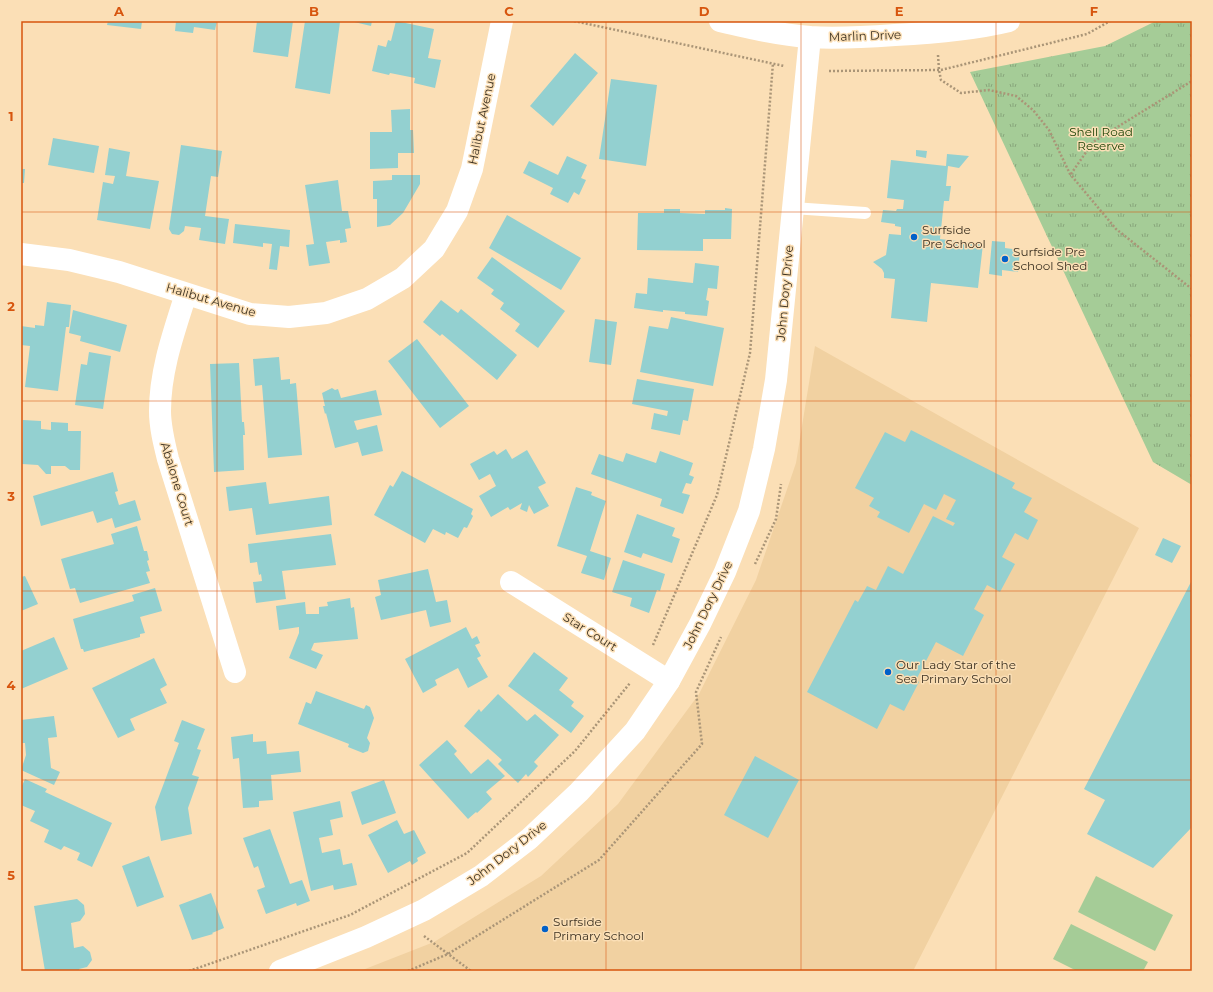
<svg xmlns="http://www.w3.org/2000/svg" width="1213" height="992" font-family="Montserrat,sans-serif">
	<style>
		.built { fill: #f1d1a1 }
		.grass { fill: #a5cc97 }
		.park { fill: url(#park-tufts) }
		.building { fill: #93d0d0 }
		.lines { fill: none; stroke-linecap: round; stroke-linejoin: round }
		.path { stroke: #aa9577; stroke-width: 2.5; stroke-dasharray: 2 2; stroke-linecap: butt }
		.lane { stroke: #fff; stroke-width: 12 }
		.street { stroke: #fff; stroke-width: 22 }
		.secondary { stroke: #fff; stroke-width: 22 }
		.grid { fill: none; stroke: #d7550e; stroke-width: 1; stroke-opacity: 0.55 }
		.poi-dot { fill: #0160c9; stroke: #fbdfb6; stroke-width: 1.5 }
		.labels { text-anchor: middle; stroke-width: 3; stroke-linejoin: round; paint-order: stroke }
		.street-label { font-size: 12px; fill: #3d3222; stroke: #fbdfb6 }
		.park-label { font-size: 12px; fill: #163f00; stroke: #fbdfb6 }
		.poi-label { font-size: 12px; fill: #3d3222; stroke: #fbdfb6; text-anchor: start }
		.neatline { fill: none; stroke: #d7550e; stroke-width: 1.5 }
		.grid-label { font-size: 13px; text-anchor: middle; font-weight: bold; fill: #d7550e }
	</style>
	<defs>
		<pattern id="park-tufts" width="24" height="20" patternUnits="userSpaceOnUse"><rect width="24" height="20" fill="#a5cc97"/><path d="M3 7l-1-3M5 7V3M7 7l1-3M15 17l-1-3M17 17v-4M19 17l1-3" fill="none" stroke="#88a67b"/></pattern>
	</defs>
	<rect width="100%" height="100%" fill="#fbdfb6"/>
	<!-- built -->
	<path class="built" d="M815,346L1139,528L913,971H360L434,942L541,876L618,804L699,694L756,580L796,463Z"/>
	<!-- grass -->
	<path class="grass" d="M1096,876L1173,915L1155,951L1078,912Z
		M1071,924L1148,962L1143,971H1077L1053,959Z"/>
	<!-- park -->
	<path class="park" d="M1156,21H1192V485L1153,462L970,72L1105,46Z"/>
	<!-- building -->
	<path class="building" d="M108,21H142L141,29L107,25Z
		M176,21H217L215,30L194,27L193,33L175,31Z
		M257,21H293L288,57L253,52Z
		M305,21H331L340,22L330,94L295,88Z
		M350,21H372L371,26Z
		M396,21L434,29L428,58L441,60L435,88L414,83L415,78L390,73L389,75L372,71L378,45L386,47L388,40L391,41Z
		M575,53L598,73L553,126L530,106Z
		M611,79L657,85L646,166L599,159Z
		M410,109V130H413L414,153H398V168L370,169V132H392L391,110Z
		M53,138L99,146L94,173L48,165Z
		M181,145L222,151L218,177L211,176L205,216L229,219L225,244L199,240L201,228L185,226L184,231L179,235L172,234L169,229Z
		M109,148L130,152L126,176L159,181L150,229L97,220L103,182L113,184L115,176L105,175Z
		M916,150L927,151L926,158L916,156Z
		M947,154L969,156L959,168L948,166L946,186H951L949,201H944L940,239L983,244L978,288L931,283L927,322L891,318L895,279L884,278V273L882,269L873,262L886,255L889,234L901,235V227L895,226V224L881,222L883,210L896,211L897,209H903L904,200L887,198L891,160L946,166Z
		M567,156L587,165L581,178L586,180L579,195L574,192L568,203L550,194L553,188L523,173L529,161L558,175Z
		M21,169H25L24,183H21Z
		M392,175H420V184L403,213L390,225L377,227V199H373V181L392,180Z
		M338,180L342,211H348L351,228L345,229L347,242L340,243V240L326,242L330,263L309,266L306,245L314,244L305,185Z
		M725,208L732,209L731,239H703V251L637,250L638,213H664V209H680V213L705,214V210H725Z
		M507,215L581,258L561,290L489,248Z
		M235,224L290,230L289,247L280,246L277,270L269,269L272,244L263,243V247L233,243Z
		M992,241L1005,242V248L1020,250L1018,272L1002,270V276L989,274Z
		M492,257L565,311L538,348L515,331L520,324L500,309L504,303L491,294L494,290L477,278Z
		M695,263L719,266L717,289L708,288L706,300L709,301L707,316L685,314V312L663,310V312L634,308L636,293L647,294L648,278L693,283Z
		M441,300L458,313L461,309L517,355L497,380L442,334L440,336L423,322Z
		M47,302L71,305L69,327H66L58,391L25,387L30,346L21,345V326L35,328V325L44,326Z
		M73,310L127,325L120,352L80,341L81,336L69,333Z
		M671,317L724,328L713,386L640,372L649,326L668,329Z
		M595,319L617,322L611,365L589,362Z
		M417,339L469,406L440,428L388,361Z
		M89,352L111,356L103,409L75,405L81,364L87,365Z
		M279,357L281,380L290,379V384L296,383L302,455L268,458L262,385L255,386L253,359Z
		M239,363L242,422H244L245,435H243L244,470L214,472L210,364Z
		M637,379L694,389L688,421L683,420L680,435L651,429L654,413L667,416L668,411L632,404Z
		M332,388L335,390L338,389L341,398L376,390L382,415L354,421L357,430L377,425L383,451L362,456L358,442L335,448L326,413L325,414L323,406H325L322,393Z
		M23,420L41,421V429L51,430V422L68,423V431H81L80,470H70L65,466H51V474H46L38,465L22,464Z
		M911,430L1015,483L1012,488L1032,498L1024,512L1038,520L1028,540L1015,533L1002,557L1015,564L1000,592L987,585L974,609L984,615L963,656L936,642L916,680L919,682L904,711L890,704L877,729L807,692L855,600L858,602L867,586L876,590L888,566L903,574L933,516L953,526L955,523L946,519L956,500L944,494L936,510L924,504L909,533L877,517L880,512L869,506L874,498L855,488L885,432L905,442Z
		M506,449L512,459L527,450L546,483L538,487L549,506L534,514L529,505L527,512L520,509L522,503L510,510L508,507L491,517L479,496L496,486L490,474L479,480L470,464L494,451L497,455Z
		M660,451L693,463L689,475L694,477L691,484L686,483L682,493L690,495L683,514L660,506L662,499L591,474L599,454L623,462L626,453L656,463Z
		M402,471L473,509L471,514L473,516L467,528L464,527L458,538L446,532L445,535L433,529L425,543L374,515L390,485L393,487Z
		M113,472L118,491L115,492L119,505L135,500L141,520L115,528L112,518L97,523L93,511L41,526L33,496Z
		M266,482L269,504L329,496L332,525L256,535L252,508L229,511L226,487Z
		M576,487L592,492L591,495L606,501L590,551L611,558L604,580L581,573L587,556L557,546Z
		M637,514L675,528L672,536L680,539L672,563L643,553L641,558L624,552Z
		M137,526L144,551H147L149,560L147,561L150,571L146,572L150,583L80,603L75,588L70,589L61,559L114,544L111,534Z
		M331,534L336,565L282,571L286,599L256,603L253,582L262,581L261,574L259,575L257,562L250,563L248,544Z
		M1163,538L1181,546L1172,563L1155,555Z
		M623,560L665,574L660,591L657,590L649,613L630,606L632,598L612,592Z
		M428,569L436,602L447,600L451,622L430,627L426,610L381,620L375,597L381,595L378,580Z
		M25,576L38,604L21,611V577Z
		M1192,580V827L1153,868L1087,834L1105,800L1084,789Z
		M155,588L162,611L140,617L145,633L140,634V637L84,652L83,649H81L73,619L134,601L132,595Z
		M350,598L351,608L354,607L358,639L314,643L311,650L323,655L316,669L289,658L299,633V627L279,630L276,606L305,602L306,614H319V607L328,606L327,602Z
		M466,627L472,639L477,636L480,643L475,645L481,656L477,658L488,677L468,688L458,668L435,680L437,685L423,693L405,659Z
		M54,637L68,669L21,689V651Z
		M534,652L568,678L559,690L574,702L571,706L584,716L571,733L508,686Z
		M154,658L167,685L160,689L167,703L130,719L135,730L118,738L92,688Z
		M316,691L364,709L366,705L370,707L374,718L367,738L370,743L368,751L363,753L348,747L349,744L298,724L306,702L311,704Z
		M498,694L527,721L535,714L559,735L534,762L538,766L528,777L526,774L518,783L498,764L502,760L464,726L479,709L481,712Z
		M54,716L57,737L48,738L51,768L60,772L54,785L21,770L26,755L25,743H21V720Z
		M182,720L205,729L197,749L201,750L192,775L199,777L188,808L192,834L161,841L155,807L179,743L174,741Z
		M253,734V742L266,741L267,754L299,751L301,772L271,775L273,800L259,801V807L243,808L239,758L233,759L231,737Z
		M447,740L457,751L454,754L471,774L488,759L505,776L486,792L492,799L477,813L476,812L468,819L419,765Z
		M755,756L799,780L768,838L724,815Z
		M25,779L47,789L45,792L112,823L92,867L77,860L80,853L64,846L61,850L44,842L49,830L30,821L35,811L21,805V788Z
		M384,780L396,813L362,825L351,792Z
		M340,801L343,817L330,820L333,835L319,838L322,853L340,849L343,865L352,863L357,885L334,890L333,885L311,891L293,812Z
		M397,820L404,834L414,830L426,853L417,858L418,861L412,865L410,861L388,873L368,835Z
		M270,829L290,884L302,880L310,901L297,906L296,903L266,914L257,890L265,887L258,866L254,868L243,838Z
		M149,856L164,897L137,907L122,866Z
		M211,893L224,928L212,933L213,934L192,940L179,905Z
		M77,899L84,905L85,914L80,921L71,923L74,948L83,946L90,952L92,960L87,967L79,969V971H45L34,906Z"/>
	<g class="lines">
		<!-- path -->
		<path class="path" d="M574,21L784,66
			M938,55L939,70L941,80L961,93L989,90L1016,96L1033,110L1049,130L1070,174L1116,229L1192,289
			M829,71L941,70L1087,34L1110,21
			M1071,174L1093,142L1192,81
			M755,564L776,519L781,484
			M653,645L717,495L750,353L773,63
			M424,936L471,971
			M21,970V971
			M189,971L350,915L467,853L575,751L630,683
			M408,971L448,954L599,860L702,744L696,692L721,637"/>
		<!-- lane -->
		<path class="lane" d="M793,208L865,213"/>
		<!-- street -->
		<path class="street" d="M21,254L69,260L119,272L250,314L289,317L326,313L367,299L403,278L434,249L457,211L472,169L502,21
			M186,294C174,332 160,370 160,411C160,427 164,443 168,459L235,672
			M511,582L669,681"/>
		<!-- secondary -->
		<path class="secondary" d="M720,21C750,28 780,35 810,37C838,39 867,37 895,35C933,33 972,30 1009,21
			M280,971L366,937L424,910L481,876L529,839L579,792L635,731L669,681L700,624L725,572L749,511L764,449L776,380L810,37"/>
	</g>
	<!-- grid -->
	<path class="grid" d="M217,21V971M412,21V971M606,21V971M801,21V971M996,21V971M21,212H1192M21,401H1192M21,591H1192M21,780H1192"/>
	<!-- markers -->
	<g class="poi-dot">
		<circle cx="914" cy="237" r="4"/>
		<circle cx="1005" cy="259" r="4"/>
		<circle cx="888" cy="672" r="4"/>
		<circle cx="545" cy="929" r="4"/>
	</g>
	<g class="labels">
		<!-- street labels -->
		<g class="street-label">
			<text transform="translate(865 36) rotate(-2)" y="4">Marlin Drive</text>
			<text transform="translate(482 119) rotate(-78)" y="4">Halibut Avenue</text>
			<text transform="translate(785 293) rotate(-85)" y="4">John Dory Drive</text>
			<text transform="translate(211 300) rotate(16)" y="4">Halibut Avenue</text>
			<text transform="translate(177 484) rotate(73)" y="4">Abalone Court</text>
			<text transform="translate(708 605) rotate(-64)" y="4">John Dory Drive</text>
			<text transform="translate(590 632) rotate(32)" y="4">Star Court</text>
			<text transform="translate(507 853) rotate(-38)" y="4">John Dory Drive</text>
		</g>
		<!-- park labels -->
		<g class="park-label">
			<text x="1101" y="136">Shell Road<tspan x="1101" dy="14">Reserve</tspan></text>
		</g>
		<!-- poi labels -->
		<g class="poi-label">
			<text x="922" y="234">Surfside<tspan x="922" dy="14">Pre School</tspan></text>
			<text x="1013" y="256">Surfside Pre<tspan x="1013" dy="14">School Shed</tspan></text>
			<text x="896" y="669">Our Lady Star of the<tspan x="896" dy="14">Sea Primary School</tspan></text>
			<text x="553" y="926">Surfside<tspan x="553" dy="14">Primary School</tspan></text>
		</g>
	</g>
	<!-- border -->
	<rect width="1213" height="992" fill="none" stroke="#fbdfb6" stroke-width="44"/>
	<rect x="22" y="22" width="1169" height="948" class="neatline"/>
	<g class="grid-label">
		<text x="119" y="16">A</text>
		<text x="314" y="16">B</text>
		<text x="509" y="16">C</text>
		<text x="704" y="16">D</text>
		<text x="899" y="16">E</text>
		<text x="1094" y="16">F</text>
		<text x="11" y="121">1</text>
		<text x="11" y="311">2</text>
		<text x="11" y="501">3</text>
		<text x="11" y="690">4</text>
		<text x="11" y="880">5</text>
	</g>
</svg>
